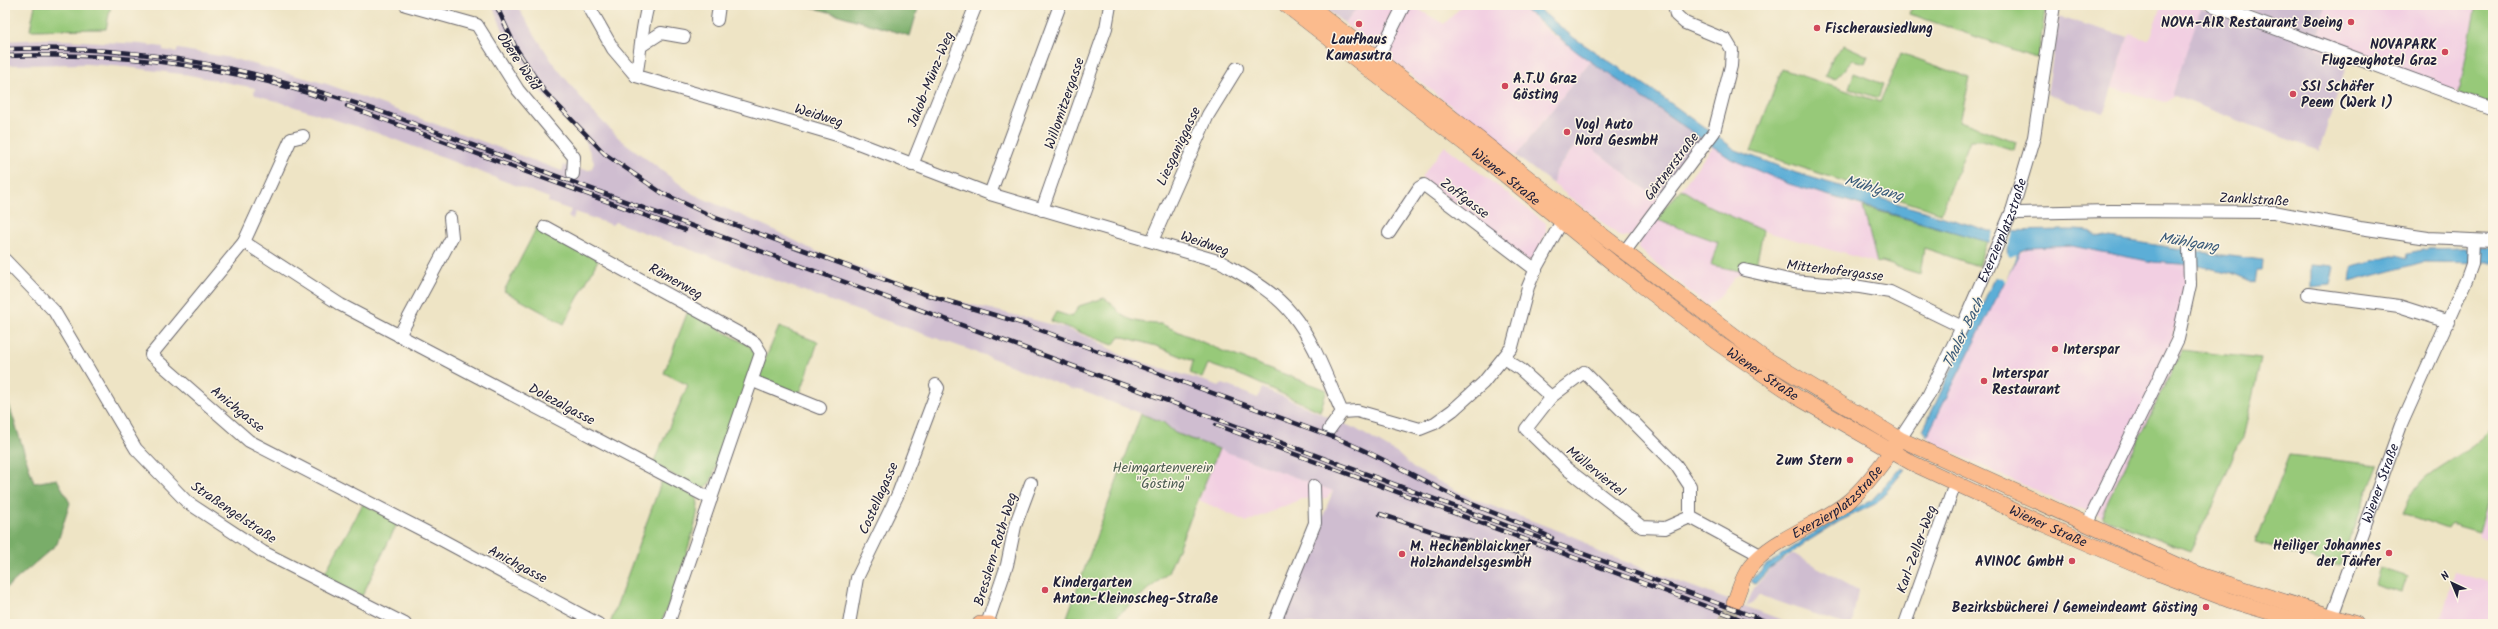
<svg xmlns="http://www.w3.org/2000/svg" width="2498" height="629" font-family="Kalam,sans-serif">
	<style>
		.built { fill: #f2cfe2 }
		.industrial { fill: #cfbdd0 }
		.green { fill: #97c979; stroke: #5c765a }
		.forest { fill: #79ad69; stroke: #4e6852 }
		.water { fill: #5baed7; stroke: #3e6889 }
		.pier { fill: #eee4c5 }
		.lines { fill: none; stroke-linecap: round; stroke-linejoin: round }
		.major-tunnel { stroke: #c5bda9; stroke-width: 15; stroke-dasharray: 15 8; stroke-linecap: butt }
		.minor-casing { stroke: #69666b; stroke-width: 14 }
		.major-casing { stroke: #69666b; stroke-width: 16 }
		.minor { stroke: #fff; stroke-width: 12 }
		.major { stroke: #fbbb8d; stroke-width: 15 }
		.rail-casing { stroke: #22223b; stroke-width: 4.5 }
		.rail { stroke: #fcf5e5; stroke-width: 3; stroke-dasharray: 9; stroke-linecap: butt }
		.poi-dot { fill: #d1495b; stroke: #fcf5e5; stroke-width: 1.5 }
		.labels { text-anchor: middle; stroke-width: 3; stroke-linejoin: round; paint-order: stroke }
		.poi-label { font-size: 14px; font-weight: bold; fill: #22223b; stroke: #fcf5e5; text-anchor: start }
		.street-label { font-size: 14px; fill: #22223b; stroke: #fcf5e5 }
		.park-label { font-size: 14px; fill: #4b5c51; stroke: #fcf5e5 }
		.water-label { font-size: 15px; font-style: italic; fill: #395a79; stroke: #fcf5e5 }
	</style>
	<rect width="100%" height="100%" fill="#fcf5e5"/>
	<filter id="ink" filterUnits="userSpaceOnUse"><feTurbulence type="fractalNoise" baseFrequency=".025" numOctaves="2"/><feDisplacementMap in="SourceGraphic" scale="8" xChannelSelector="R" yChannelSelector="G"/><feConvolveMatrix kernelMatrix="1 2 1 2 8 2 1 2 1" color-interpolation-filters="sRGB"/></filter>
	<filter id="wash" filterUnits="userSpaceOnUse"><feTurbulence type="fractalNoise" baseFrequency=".012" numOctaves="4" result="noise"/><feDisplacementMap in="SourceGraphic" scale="16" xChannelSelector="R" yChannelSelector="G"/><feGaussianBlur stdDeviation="0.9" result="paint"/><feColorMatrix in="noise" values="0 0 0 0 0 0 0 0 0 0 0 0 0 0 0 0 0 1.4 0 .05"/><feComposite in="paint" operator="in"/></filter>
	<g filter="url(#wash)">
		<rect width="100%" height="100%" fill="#eee4c5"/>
		<!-- built -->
		<path class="built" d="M1359,5H1411L1444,24L1463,5H1519L1553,35L1591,60L1516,156L1345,24Z
			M2161,5H2202L2173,96L2165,102L2112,88L2129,34L2149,40Z
			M2325,5H2476L2459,93L2317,49Z
			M1579,138L1659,200L1632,236L1621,237L1553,184L1555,172L1579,141Z
			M1445,146L1546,223V232L1534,261L1526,260L1421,177Z
			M1713,146L1789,184L1863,207L1877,263L1763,231L1707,205L1681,189Z
			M1655,219L1718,242L1713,255L1743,272L1735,277L1720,297L1707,306L1638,248L1639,239Z
			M2072,246L2153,262L2187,265L2185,321L2175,326L2169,358L2182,350L2150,418L2216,499L2190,551L2103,518L2094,511L2075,509L1937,445L1928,438L1927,436L2016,255L2028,248Z
			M1219,449L1333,491L1327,498L1301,499L1247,522L1199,500Z
			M2490,497L2493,498V541L2478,536Z
			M2455,572L2493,583V624H2439Z"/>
		<!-- industrial -->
		<path class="industrial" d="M492,5H516L553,63L590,109L620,139L693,194L768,227L815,251L933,295L1062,327L1095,340L1122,356L1220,386L1223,384L1258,398L1262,388L1284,397L1356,429L1398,454L1413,468L1473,499L1578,538L1596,551L1793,624H1280L1333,491L1174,433L1163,422L1082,391L1071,389L984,355L847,307L615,222L612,225L575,212L573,219L568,217L571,210L548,202L549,198L380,134L254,94L255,88L189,75L126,67L87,64L5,65V41L45,39L141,44L163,47V50L176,52L178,49L231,58L327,84L562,171L564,165L573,169L591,170L594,163L586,142L556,110L533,81L510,46Z
			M1321,5H1359L1345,24Z
			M2234,5H2325L2317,49L2348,61L2319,151L2172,95L2201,8L2252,26L2256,13Z
			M2059,17L2128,37L2104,113L2047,94Z
			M1591,60L1703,140L1659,200L1579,138V140L1555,172L1553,184L1516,156Z
			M1794,554L1858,590L1852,624H1843L1759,595L1754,602L1746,606L1754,588L1772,567Z"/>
		<!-- green -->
		<path class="green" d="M35,5H111L106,29L30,30Z
			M1913,5H2046L2038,58L1910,14Z
			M2476,5H2493V106L2459,93Z
			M1844,45L1868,56L1865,63L1853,60L1835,79L1825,75L1833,57Z
			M1901,53L1970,78L1960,121L2016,142L2014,150L1981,140H1970L1941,213L1751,151L1782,69L1880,102Z
			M1854,73L1883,84L1878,98L1849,88Z
			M1681,189L1707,205L1763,231L1756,266L1743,264L1740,271L1711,265L1718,242L1655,219Z
			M1863,207L1987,241L1978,266L1924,248L1920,274L1882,262L1877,263Z
			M537,227L598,260L564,324L504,291Z
			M1104,298C1112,302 1115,309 1122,315C1131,322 1150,324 1161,324L1225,352L1327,390L1320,411L1245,377L1208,364L1202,378L1190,373L1193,361L1156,346L1120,336L1113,345L1051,321L1056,312L1072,317L1079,306Z
			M688,311L751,347L755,357L711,481L706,487L697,489L653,463L688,385L664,373Z
			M779,327L818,342L801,391L791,394L761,379L759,374Z
			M2182,350L2261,359L2243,438L2237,446L2216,499L2190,551L2103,518V511Z
			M1141,414L1163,422L1175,433L1219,449L1168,573L1111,621L1067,617Z
			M2489,431L2493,432V497H2489L2479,532L2451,524L2448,529L2403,513C2409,500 2415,486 2426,477C2447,460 2471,451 2489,431Z
			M2289,455L2378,465L2339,566L2255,543Z
			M662,480C669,483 694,494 697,499C704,514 668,605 661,624H610Z
			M363,504L398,522L362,596L323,576Z
			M2380,568L2407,577L2402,592L2375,584Z"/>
		<!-- forest -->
		<path class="forest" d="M805,5H919L910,36Z
			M5,392L34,483L57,479L70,503L57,544L5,589Z"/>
		<!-- water -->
		<path class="water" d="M1519,5H1534L1574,38L1648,87L1736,150L1796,173L1990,231L2074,230L2089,231L2097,236C2152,244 2207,254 2263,260L2262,271H2257L2255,283L2232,273L2194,265L2153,262L2072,246L2028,248L2020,251L1927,436L1923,430L2009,248L1789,184L1731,159L1577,52Z
			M2493,247V263L2423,262L2350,282L2352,266L2397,255L2406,258L2407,253L2428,249Z
			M2311,265L2334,267L2330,285L2311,287Z
			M1901,467L1905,469L1877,503L1840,521L1805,543L1769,569L1755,584L1751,581L1765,566L1803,540L1838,517L1872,500Z"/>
		<!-- pier -->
		<path class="pier" d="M1994,229L2014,232L2006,252L2010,257L2017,254L2005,283L2002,278L1994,277L2006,250L1989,244Z"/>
	</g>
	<g filter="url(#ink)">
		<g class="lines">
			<!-- major-tunnel -->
			<path class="major-tunnel" d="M1725,624L1734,603"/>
			<defs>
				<g id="minor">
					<path d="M406,5L477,25L518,90L574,157L573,174"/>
					<path d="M588,5L613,49L636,76L837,135L990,194L1221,262C1245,276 1274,291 1292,314C1315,342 1327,379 1342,412"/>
					<path d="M2212,5L2493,109"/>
					<path d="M717,20L719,5"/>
					<path d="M641,46L661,33L684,37"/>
					<path d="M1377,59L1404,5"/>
					<path d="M636,76C641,52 641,29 648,5"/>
					<path d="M303,136L291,139L244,242L151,355L249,441L442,540L598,624"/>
					<path d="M912,165L976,5"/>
					<path d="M990,194L1060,5"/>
					<path d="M1042,210L1106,28L1110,5"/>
					<path d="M2012,211L2019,213L2111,211L2274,212L2360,228L2428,238L2493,241"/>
					<path d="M545,227L742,335L755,343L761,353L668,624"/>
					<path d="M1389,233L1419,188L1424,185L1536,270"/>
					<path d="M1152,241L1208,115L1237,68"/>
					<path d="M244,242L341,305L711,499"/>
					<path d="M1625,251L1714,132L1731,66L1732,50L1726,40L1685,23L1676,15L1674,5"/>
					<path d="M5,260L54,311L136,449L187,502L263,552L405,624"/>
					<path d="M1744,270L1793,281L1860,287L1890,292L1962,327"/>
					<path d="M2308,294L2399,306L2449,322"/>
					<path d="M399,336L452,237L450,218"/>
					<path d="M1505,359L1520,369L1551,397"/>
					<path d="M753,381L820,408"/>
					<path d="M1329,430L1342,412L1357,411L1420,429L1435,423L1453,410L1483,383L1512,347L1528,287L1537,266L1566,214"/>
					<path id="s1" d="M1900,439L1927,398L1962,327L2012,211L2034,137L2054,5"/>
					<path d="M1690,517V486L1676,465L1584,372L1551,397L1526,429L1567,469L1642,527L1665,528L1690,517L1762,556"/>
					<path d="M2087,525L2178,339L2190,285L2189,248"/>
					<path d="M849,624L857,578L898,494L938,388L936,385"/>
					<path d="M987,624L1007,565L1015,526L1031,483"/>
					<path d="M1274,624L1315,523L1314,486"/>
					<path d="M1905,624L1955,484"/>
					<path id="s2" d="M2325,624L2332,616L2401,425L2467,278L2472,264L2473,241"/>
				</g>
				<g id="major">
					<path id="s3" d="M1286,5L1505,175L1614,264L1716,342L1797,397L1912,463L2043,524L2150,570L2229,600L2309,624"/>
					<path d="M1309,5L1569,210L1760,355L1900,439L2181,567L2206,577L2356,624"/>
					<path id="s4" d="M1734,603C1739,591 1742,577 1750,567C1773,538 1820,525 1849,501C1867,485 1883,463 1897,443"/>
					<path d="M980,624H990"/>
				</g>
			</defs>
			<!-- minor casing -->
			<use href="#minor" class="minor-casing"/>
			<!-- major casing -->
			<use href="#major" class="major-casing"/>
			<!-- minor -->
			<use href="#minor" class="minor"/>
			<!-- major -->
			<use href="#major" class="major"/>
			<defs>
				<path id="rail" d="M496,5L516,48L544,91L605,154L662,193L716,218L921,293L1021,323L1341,440C1381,457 1418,478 1456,497C1488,512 1521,522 1552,538
					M5,49C152,44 270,71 407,121L1774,624
					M5,56C113,52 223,64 326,99
					M347,106L685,230
					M1216,425L1754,624
					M1380,514L1443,535L1523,555"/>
			</defs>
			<!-- rail casing -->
			<use href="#rail" class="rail-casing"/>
			<!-- rail -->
			<use href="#rail" class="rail"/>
		</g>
	</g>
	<!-- markers -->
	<g class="poi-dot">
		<circle cx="2351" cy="22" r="4"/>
		<circle cx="1359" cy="24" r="4"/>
		<circle cx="1817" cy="28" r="4"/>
		<circle cx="2445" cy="52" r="4"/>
		<circle cx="1505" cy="86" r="4"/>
		<circle cx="2293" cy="94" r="4"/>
		<circle cx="1567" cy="132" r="4"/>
		<circle cx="2055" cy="349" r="4"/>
		<circle cx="1984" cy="381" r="4"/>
		<circle cx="1850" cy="460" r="4"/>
		<circle cx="2389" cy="553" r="4"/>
		<circle cx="1402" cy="554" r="4"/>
		<circle cx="2072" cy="561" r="4"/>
		<circle cx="1045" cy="590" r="4"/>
		<circle cx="2206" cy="607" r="4"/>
	</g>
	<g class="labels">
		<!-- poi labels -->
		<g class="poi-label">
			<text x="2343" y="27" text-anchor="end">NOVA-AIR Restaurant Boeing</text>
			<text x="1825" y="33">Fischerausiedlung</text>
			<text x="1359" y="44" text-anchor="middle">Laufhaus<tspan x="1359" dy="16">Kamasutra</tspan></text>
			<text x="2437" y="49" text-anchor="end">NOVAPARK<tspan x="2437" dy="16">Flugzeughotel Graz</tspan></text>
			<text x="1513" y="83">A.T.U Graz<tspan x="1513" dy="16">Gösting</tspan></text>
			<text x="2301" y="91">SSI Schäfer<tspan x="2301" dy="16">Peem (Werk I)</tspan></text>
			<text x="1575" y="129">Vogl Auto<tspan x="1575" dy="16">Nord GesmbH</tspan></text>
			<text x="2063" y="354">Interspar</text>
			<text x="1992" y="378">Interspar<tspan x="1992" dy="16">Restaurant</tspan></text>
			<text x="1842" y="465" text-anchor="end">Zum Stern</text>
			<text x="2381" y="550" text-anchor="end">Heiliger Johannes<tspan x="2381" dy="16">der Täufer</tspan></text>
			<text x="1410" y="551">M. Hechenblaickner<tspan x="1410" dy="16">HolzhandelsgesmbH</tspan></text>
			<text x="2064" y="566" text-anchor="end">AVINOC GmbH</text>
			<text x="1053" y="587">Kindergarten<tspan x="1053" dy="16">Anton-Kleinoscheg-Straße</tspan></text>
			<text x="2198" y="612" text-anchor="end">Bezirksbücherei / Gemeindeamt Gösting</text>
		</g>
		<!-- street labels -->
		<g class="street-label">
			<text transform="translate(519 61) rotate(56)" y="5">Obere Weid</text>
			<text transform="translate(930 79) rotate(-68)" y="5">Jakob-Münz-Weg</text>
			<text transform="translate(1064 103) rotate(-71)" y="5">Willomitzergasse</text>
			<text transform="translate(819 115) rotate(17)" y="5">Weidweg</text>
			<text transform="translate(1178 146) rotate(-65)" y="5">Liesganiggasse</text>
			<text transform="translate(1671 166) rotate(-53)" y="5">Gärtnerstraße</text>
			<text dy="5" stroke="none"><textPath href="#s3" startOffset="279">Wiener Straße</textPath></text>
			<text transform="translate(1465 198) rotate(37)" y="5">Zoffgasse</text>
			<text transform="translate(2254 199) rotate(3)" y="5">Zanklstraße</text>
			<text dy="5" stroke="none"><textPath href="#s1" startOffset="233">Exerzierplatzstraße</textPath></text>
			<text transform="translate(1205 243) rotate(19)" y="5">Weidweg</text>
			<text transform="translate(1835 270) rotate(7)" y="5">Mitterhofergasse</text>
			<text transform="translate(676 281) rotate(29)" y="5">Römerweg</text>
			<text dy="5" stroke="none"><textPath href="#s3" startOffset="603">Wiener Straße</textPath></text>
			<text transform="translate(562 404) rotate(28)" y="5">Dolezalgasse</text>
			<text transform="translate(238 409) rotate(39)" y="5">Anichgasse</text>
			<text transform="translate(1596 471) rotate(39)" y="5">Müllerviertel</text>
			<text dy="5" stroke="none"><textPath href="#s2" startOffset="152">Wiener Straße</textPath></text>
			<text transform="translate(878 498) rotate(-66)" y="5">Costellagasse</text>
			<text dy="5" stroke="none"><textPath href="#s4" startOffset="149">Exerzierplatzstraße</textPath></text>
			<text transform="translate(234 512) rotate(34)" y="5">Straßengelstraße</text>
			<text dy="5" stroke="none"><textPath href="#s3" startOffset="927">Wiener Straße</textPath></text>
			<text transform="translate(995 549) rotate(-73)" y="5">Bresslern-Roth-Weg</text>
			<text transform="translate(1916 549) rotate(-70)" y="5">Karl-Zeller-Weg</text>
			<text transform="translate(518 564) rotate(28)" y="5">Anichgasse</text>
		</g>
		<!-- park labels -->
		<g class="park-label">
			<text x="1163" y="472">Heimgartenverein<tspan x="1163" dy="16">"Gösting"</tspan></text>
		</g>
		<!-- water labels -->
		<g class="water-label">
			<text transform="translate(1874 188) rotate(16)" y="5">Mühlgang</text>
			<text transform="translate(2189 242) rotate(9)" y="5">Mühlgang</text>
			<text transform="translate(1963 333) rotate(-64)" y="5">Thaler Bach</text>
		</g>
	</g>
	<!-- margin -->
	<rect width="2498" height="629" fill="none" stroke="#fcf5e5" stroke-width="20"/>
	<!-- north arrow -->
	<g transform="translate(2452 583) rotate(316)" stroke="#fcf5e5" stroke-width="3" paint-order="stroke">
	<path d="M0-3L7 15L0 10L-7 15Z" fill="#22223b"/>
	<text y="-6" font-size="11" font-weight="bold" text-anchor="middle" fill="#22223b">N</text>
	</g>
</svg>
